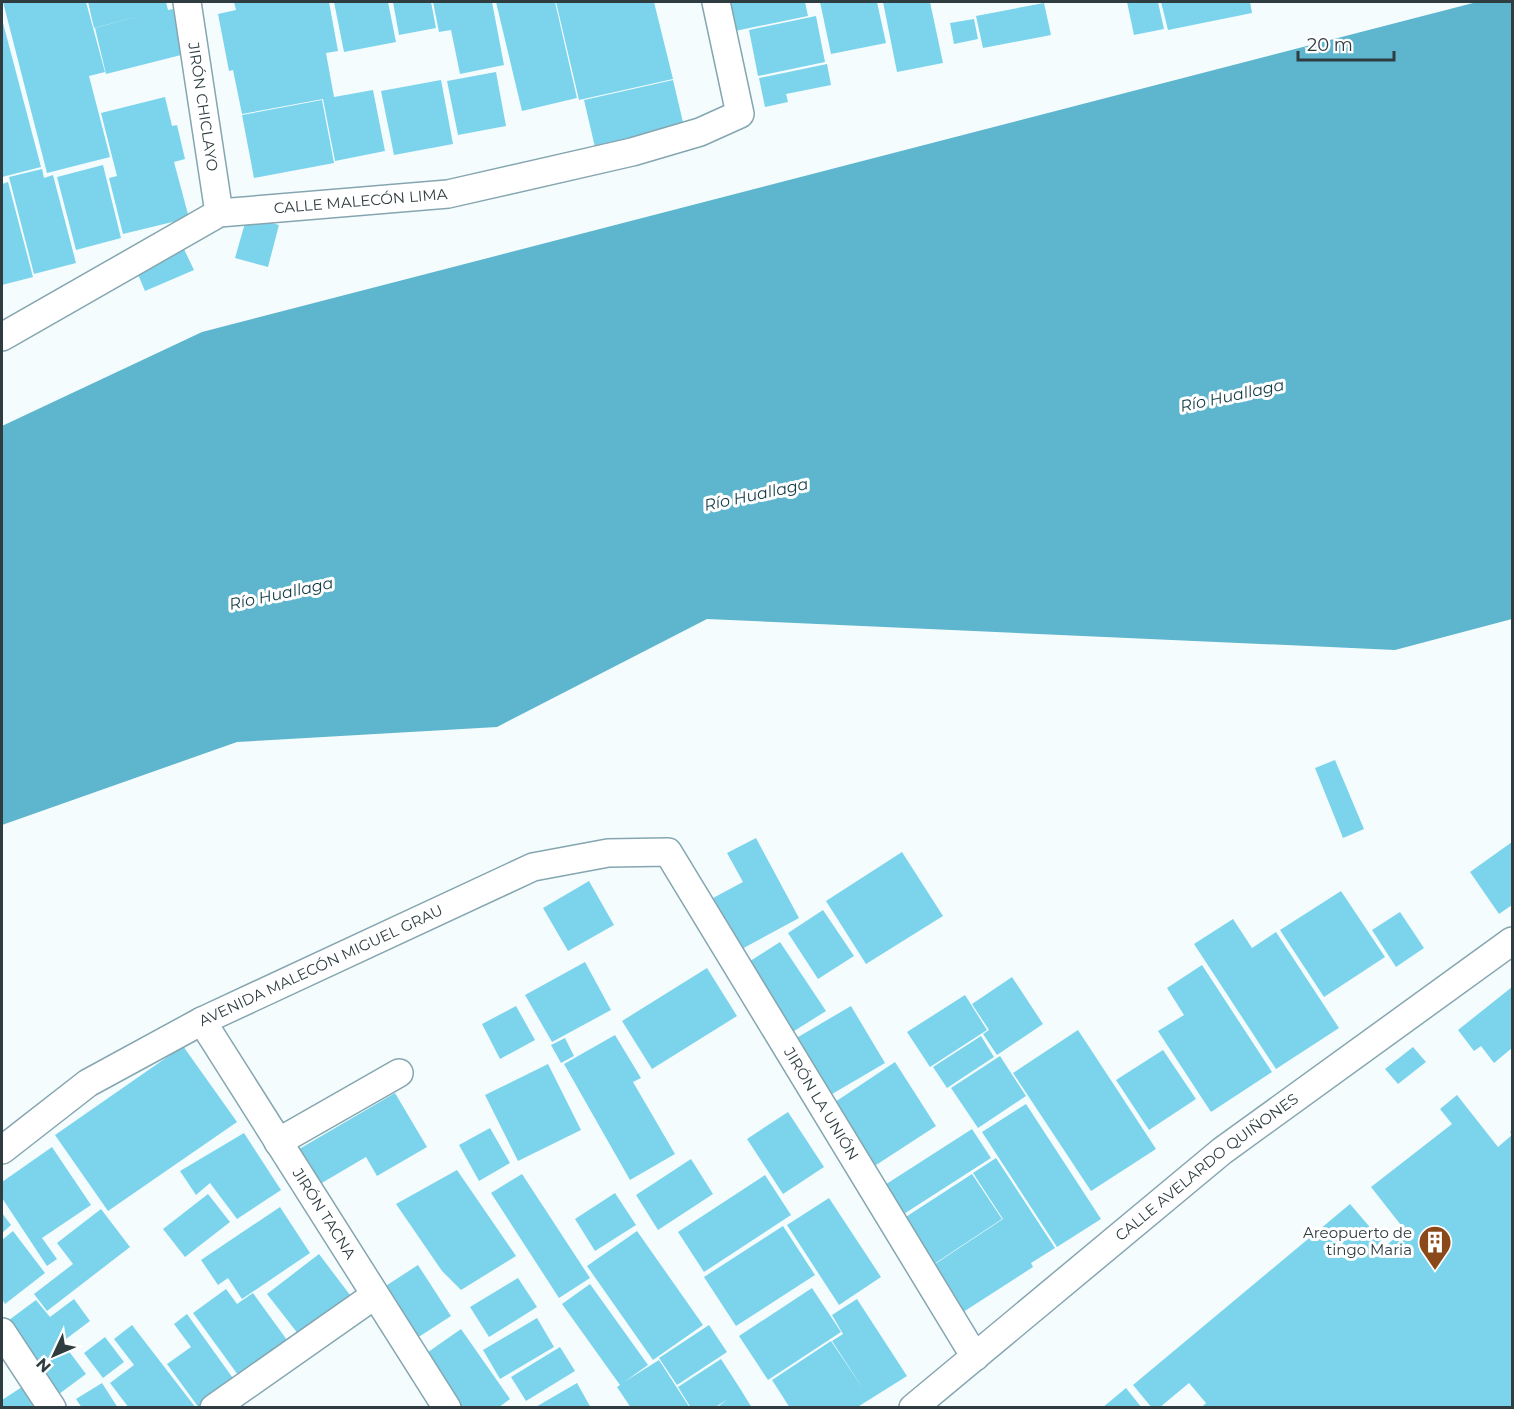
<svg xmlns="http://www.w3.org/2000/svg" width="1514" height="1409" font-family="Montserrat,sans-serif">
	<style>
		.water { fill: #5db6ce }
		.building { fill: #7cd4ec }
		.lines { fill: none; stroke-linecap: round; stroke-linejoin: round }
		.minor-casing { stroke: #85a6b0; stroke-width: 30 }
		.minor { stroke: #fff; stroke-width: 27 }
		.labels { text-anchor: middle; stroke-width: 6; stroke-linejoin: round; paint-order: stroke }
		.street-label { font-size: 15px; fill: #2f3d41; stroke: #fff }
		.poi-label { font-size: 15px; fill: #2f3d41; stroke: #fff; text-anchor: end }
		.water-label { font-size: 16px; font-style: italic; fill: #123c46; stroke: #fff }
	</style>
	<rect width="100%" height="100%" fill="#f5fcfe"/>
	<!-- water -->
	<path class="water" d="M1477,2H1512V619L1395,650L707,619L497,727L237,742L2,825V426L202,332Z"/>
	<!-- building -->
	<path class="building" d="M3,2H86L105,72L89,76L110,157L47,173Z
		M88,2H166L168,10L173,9L185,54L106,74L95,28L147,14L94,28Z
		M234,2H329L338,51L326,53L334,97L373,90L385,151L335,161L323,99L242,114L233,70L229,71L218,14L236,10Z
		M334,2H388L396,42L344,52Z
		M393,2H431L436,28L399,35Z
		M433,2H492L504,65L460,74L451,30L439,32Z
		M496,2H555L577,98L522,111Z
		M556,2H654L673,79L579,100Z
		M729,2H805L808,16L735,31Z
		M820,2H877L886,43L831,54Z
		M883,2H930L943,63L897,72Z
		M1127,2H1158L1164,29L1134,35Z
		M1161,2H1250L1252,13L1168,30Z
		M1044,3L1051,35L983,48L976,16Z
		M816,16L825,62L758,76L749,30Z
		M2,19L41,167L2,177Z
		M974,19L978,39L954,44L950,23Z
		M827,64L831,85L786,94L788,102L765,107L759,78Z
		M496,72L506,126L458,135L447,81Z
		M441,80L453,144L394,155L381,91Z
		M673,80L686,135L597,156L584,100Z
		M165,97L172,126L177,125L185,159L174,162L189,218L123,234L109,178L117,176L101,113Z
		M322,100L334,163L254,178L242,115Z
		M103,165L121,238L76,250L57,177Z
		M42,169L44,178L53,175L76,263L34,274L9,177Z
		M8,182L33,277L2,285V184Z
		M247,216L279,225L268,267L235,258Z
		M182,245L194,270L145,291L134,265Z
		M1335,760L1364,829L1343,838L1315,768Z
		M756,838L799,918L740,950L713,898L743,882L727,853Z
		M1512,842V905L1499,914L1470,872Z
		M902,852L943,916L866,964L826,901Z
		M589,881L614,925L568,951L543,908Z
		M1341,891L1385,957L1324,997L1280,930Z
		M823,910L854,956L818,979L788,933Z
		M1400,912L1424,948L1396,967L1372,930Z
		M1233,919L1252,948L1276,932L1339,1028L1276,1069L1194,944Z
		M780,942L826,1011L791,1033L747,963Z
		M585,962L611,1010L552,1042L525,995Z
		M1202,965L1272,1072L1211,1112L1158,1031L1184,1015L1167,988Z
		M707,968L737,1016L652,1069L622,1021Z
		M1012,977L1043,1024L997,1055L983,1034L989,1030L972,1004Z
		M1512,987V1048L1494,1063L1481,1046L1474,1051L1458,1030Z
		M965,995L987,1030L930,1067L907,1032Z
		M516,1006L535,1040L500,1059L482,1024Z
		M851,1006L885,1063L827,1097L793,1040Z
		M1078,1030L1156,1149L1091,1191L1013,1073Z
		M615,1035L641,1078L633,1082L675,1154L630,1180L564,1064Z
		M981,1036L994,1057L947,1088L933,1067Z
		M565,1038L574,1056L561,1063L551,1045Z
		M183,1046L237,1122L108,1211L55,1135Z
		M1413,1047L1426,1062L1398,1084L1385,1069Z
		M1163,1050L1196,1099L1149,1130L1116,1080Z
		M1000,1056L1026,1096L978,1128L951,1088Z
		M895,1062L936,1126L870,1169L829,1106Z
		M548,1064L581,1130L518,1161L485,1095Z
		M395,1093L427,1147L377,1176L366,1157L315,1187L294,1152Z
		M1457,1095L1498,1147L1512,1135L1510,1132L1512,1130V1408H1201L1206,1403L1189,1383L1159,1408H1152L1133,1385L1350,1204L1386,1246L1404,1229L1371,1187L1452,1124L1440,1109Z
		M1026,1104L1101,1219L1057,1247L982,1132Z
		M788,1112L824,1167L783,1194L747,1139Z
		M490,1128L510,1163L479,1181L459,1145Z
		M972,1129L991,1158L896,1219L877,1190Z
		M244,1133L281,1190L237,1219L210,1183L196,1195L180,1171Z
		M52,1147L91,1205L42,1238L57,1259L47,1266L2,1198V1182Z
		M996,1158L1055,1248L1031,1263L1033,1267L957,1316L926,1270L1003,1219L973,1173Z
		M691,1159L713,1194L658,1230L636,1195Z
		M457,1170L516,1256L461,1290L442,1271L396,1204Z
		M522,1174L590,1278L559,1298L491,1193Z
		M972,1174L1002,1219L928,1268L898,1222Z
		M765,1175L791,1215L704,1272L678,1232Z
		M615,1193L636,1225L595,1251L575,1219Z
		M208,1194L230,1222L185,1257L163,1229Z
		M829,1198L881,1277L839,1305L787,1225Z
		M280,1207L310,1253L242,1299L228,1278L218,1285L201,1260Z
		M101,1209L130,1247L47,1311L34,1294L73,1264L57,1243Z
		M2,1213L11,1225L2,1233Z
		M783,1226L815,1275L736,1326L704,1277Z
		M13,1231L45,1273L5,1304L2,1299V1240Z
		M637,1231L703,1325L653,1360L587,1266Z
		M319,1254L350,1295L299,1335L267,1294Z
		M418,1265L451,1316L414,1340L381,1289Z
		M518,1278L537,1307L489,1337L470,1307Z
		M590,1284L648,1365L624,1382L659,1360L690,1408H631L617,1387L620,1385L562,1304Z
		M812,1288L841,1332L768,1380L739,1336Z
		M226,1289L237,1304L253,1293L287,1340L238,1375L193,1313Z
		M74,1299L90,1321L62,1342L86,1374L59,1394L5,1323L36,1300L50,1317Z
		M857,1299L907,1376L856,1408H790L772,1380L831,1341L864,1390L832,1341L843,1334L832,1315Z
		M187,1314L235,1381L199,1408L167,1364L191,1347L174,1324Z
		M537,1318L554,1347L500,1379L483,1350Z
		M132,1325L196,1408H129L110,1383L134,1365L114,1339Z
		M709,1325L727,1352L677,1385L659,1358Z
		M461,1329L510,1399L498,1408H456L421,1357Z
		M105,1337L124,1362L103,1378L84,1353Z
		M560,1347L575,1371L526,1401L511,1377Z
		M721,1359L741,1390L752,1408H716L728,1399L714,1408H691L678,1387Z
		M102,1383L118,1408H82L76,1399Z
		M577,1383L591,1408H534Z
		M22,1387L34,1408H2V1400Z
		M1126,1388L1142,1408H1102Z"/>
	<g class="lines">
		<defs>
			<g id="minor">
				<path id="s1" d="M187,2L219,213"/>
				<path id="s2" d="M2,337L219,213L448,194L632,152L700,132L740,114L716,2"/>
				<path id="s3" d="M202,1021L447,1408"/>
				<path d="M278,1142L399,1073"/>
				<path id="s4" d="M2,1150L88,1083L202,1021L533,867L608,853L668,852L975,1357"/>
				<path d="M2,1332L52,1408"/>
				<path d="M214,1408L375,1295"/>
				<path id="s5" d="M913,1408L1222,1151L1512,941"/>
			</g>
		</defs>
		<!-- minor casing -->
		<use href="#minor" class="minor-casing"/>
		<!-- minor -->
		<use href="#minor" class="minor"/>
	</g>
	<!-- icons -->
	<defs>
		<symbol id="building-pin" viewBox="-11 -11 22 30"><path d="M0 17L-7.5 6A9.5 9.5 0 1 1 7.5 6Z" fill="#8b4819" stroke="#fff"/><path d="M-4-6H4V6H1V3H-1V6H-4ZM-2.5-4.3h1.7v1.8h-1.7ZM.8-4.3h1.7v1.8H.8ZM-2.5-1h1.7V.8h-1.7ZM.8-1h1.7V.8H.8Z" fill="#fff"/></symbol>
	</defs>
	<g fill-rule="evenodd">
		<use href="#building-pin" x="1416" y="1223" width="38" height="52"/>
	</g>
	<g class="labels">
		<!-- street labels -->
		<g class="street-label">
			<text dy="5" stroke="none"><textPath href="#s1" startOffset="106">JIRÓN CHICLAYO</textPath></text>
			<text dy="5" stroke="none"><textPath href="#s2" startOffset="392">CALLE MALECÓN LIMA</textPath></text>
			<text dy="5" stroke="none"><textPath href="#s4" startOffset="370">AVENIDA MALECÓN MIGUEL GRAU</textPath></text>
			<text dy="5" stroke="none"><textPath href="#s4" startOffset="1035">JIRÓN LA UNIÓN</textPath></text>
			<text dy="5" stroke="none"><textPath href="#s5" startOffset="380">CALLE AVELARDO QUIÑONES</textPath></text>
			<text dy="5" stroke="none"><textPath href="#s3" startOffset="228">JIRÓN TACNA</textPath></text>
		</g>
		<!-- poi labels -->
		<g class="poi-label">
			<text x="1412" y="1238">Areopuerto de<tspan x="1412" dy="17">tingo Maria</tspan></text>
		</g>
		<!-- water labels -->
		<g class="water-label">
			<text transform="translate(1232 395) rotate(-12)" y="6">Río Huallaga</text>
			<text transform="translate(756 494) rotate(-12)" y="6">Río Huallaga</text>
			<text transform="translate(281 593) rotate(-12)" y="6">Río Huallaga</text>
		</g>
	</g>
	<!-- border -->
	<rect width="1514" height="1409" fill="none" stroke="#2f3d41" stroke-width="6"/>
	<!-- north arrow -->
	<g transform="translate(54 1355) rotate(226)" stroke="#ffffff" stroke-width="4.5" paint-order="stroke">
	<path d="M0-4.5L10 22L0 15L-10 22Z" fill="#2f3d41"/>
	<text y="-9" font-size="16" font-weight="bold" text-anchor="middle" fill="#2f3d41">N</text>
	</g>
	<!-- scale -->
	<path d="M1298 51v9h96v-9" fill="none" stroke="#2f3d41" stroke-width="3"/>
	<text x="1307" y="51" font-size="18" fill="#2f3d41" stroke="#ffffff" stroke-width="4.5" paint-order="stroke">20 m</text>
</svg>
